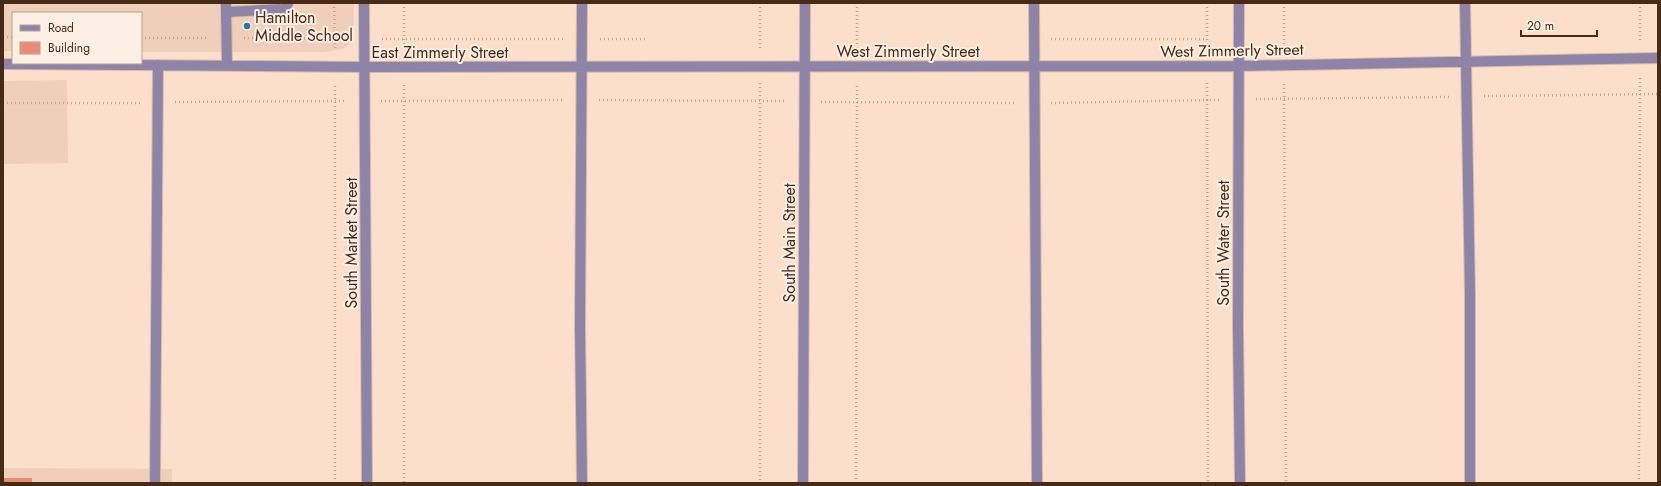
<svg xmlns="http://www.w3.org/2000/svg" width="1661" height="486" font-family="Jost,sans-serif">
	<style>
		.built { fill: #efcfb9 }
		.building { fill: #e98c70 }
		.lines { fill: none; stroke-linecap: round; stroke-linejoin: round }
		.minor-casing { stroke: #d8bba6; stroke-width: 12 }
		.path { stroke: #c4a792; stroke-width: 2.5; stroke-dasharray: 1 3; stroke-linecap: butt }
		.minor { stroke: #8d84a8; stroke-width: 10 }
		.poi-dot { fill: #217aa9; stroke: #feefe5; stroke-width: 1.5 }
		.labels { text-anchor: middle; stroke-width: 4; stroke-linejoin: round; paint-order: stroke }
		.poi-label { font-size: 16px; fill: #472b16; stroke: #feefe5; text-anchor: start }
		.street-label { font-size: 16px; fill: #472b16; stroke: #feefe5 }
	</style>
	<rect width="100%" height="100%" fill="#fcdfca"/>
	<!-- built -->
	<path class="built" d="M3,3H354V39L343,49L325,52H141V13H13V51H3Z
		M67,80L68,163L3,164V81Z
		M3,468L172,469V483H3Z"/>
	<!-- building -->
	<path class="building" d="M3,478H32V483H3Z"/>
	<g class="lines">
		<defs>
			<path id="minor" d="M226,3L227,66
				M364,3L367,483
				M582,3L580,326L582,483
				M1034,3L1037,483
				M1239,3L1238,327L1240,483
				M1465,3L1470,296V483
				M226,12L283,9L286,8L288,3
				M3,64L365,67L1239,66L1658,58
				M155,483L158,65
				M803,483L805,3"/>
		</defs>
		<!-- minor casing -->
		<use href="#minor" class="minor-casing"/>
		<!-- path -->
		<path class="path" d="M334,3L335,48
			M404,3V48
			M760,3V48
			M1284,3V47
			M1640,3V40
			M3,37H13
			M141,38H209
			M244,38L347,39
			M382,39H565
			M600,39H645
			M1051,39H1207
			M857,48V3
			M1207,48V3
			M760,83V483
			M1207,83V100H1221
			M1284,84L1286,483
			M404,85V483
			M1484,96L1658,94
			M1256,99L1449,97
			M599,100L786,101
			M381,101L564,100
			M175,102L346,101
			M821,102L1016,103
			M3,103H140
			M1051,103L1207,100L1208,483
			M335,483V83
			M856,483L857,83
			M1639,483L1640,75"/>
		<!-- minor -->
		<use href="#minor" class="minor"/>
	</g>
	<!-- markers -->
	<circle class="poi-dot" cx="247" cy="26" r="4"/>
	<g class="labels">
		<!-- poi labels -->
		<g class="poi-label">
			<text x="255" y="23">Hamilton<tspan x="255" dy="18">Middle School</tspan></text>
		</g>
		<!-- street labels -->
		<g class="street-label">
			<text transform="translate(1232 50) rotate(-1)" y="6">West Zimmerly Street</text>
			<text x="908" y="57">West Zimmerly Street</text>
			<text x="440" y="58">East Zimmerly Street</text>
			<text transform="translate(351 243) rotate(-90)" y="6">South Market Street</text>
			<text transform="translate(789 243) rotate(-90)" y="6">South Main Street</text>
			<text transform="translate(1223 243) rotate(-90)" y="6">South Water Street</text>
		</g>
	</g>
	<!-- border -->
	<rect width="1661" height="486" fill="none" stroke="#472b16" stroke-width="8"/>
	<!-- legend -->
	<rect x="12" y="12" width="130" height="52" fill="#feefe5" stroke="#b5a192"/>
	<rect x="20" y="25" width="20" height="6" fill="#8d84a8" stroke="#b5a192"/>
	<text x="48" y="32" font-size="12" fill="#472b16">Road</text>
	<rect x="20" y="42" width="20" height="12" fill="#e98c70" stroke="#b5a192"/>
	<text x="48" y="52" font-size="12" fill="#472b16">Building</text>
	<!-- scale -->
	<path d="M1521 30v6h76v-6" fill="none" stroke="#472b16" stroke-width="2"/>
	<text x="1527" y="30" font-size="12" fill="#472b16" stroke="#feefe5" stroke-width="3" paint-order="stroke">20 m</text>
</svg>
